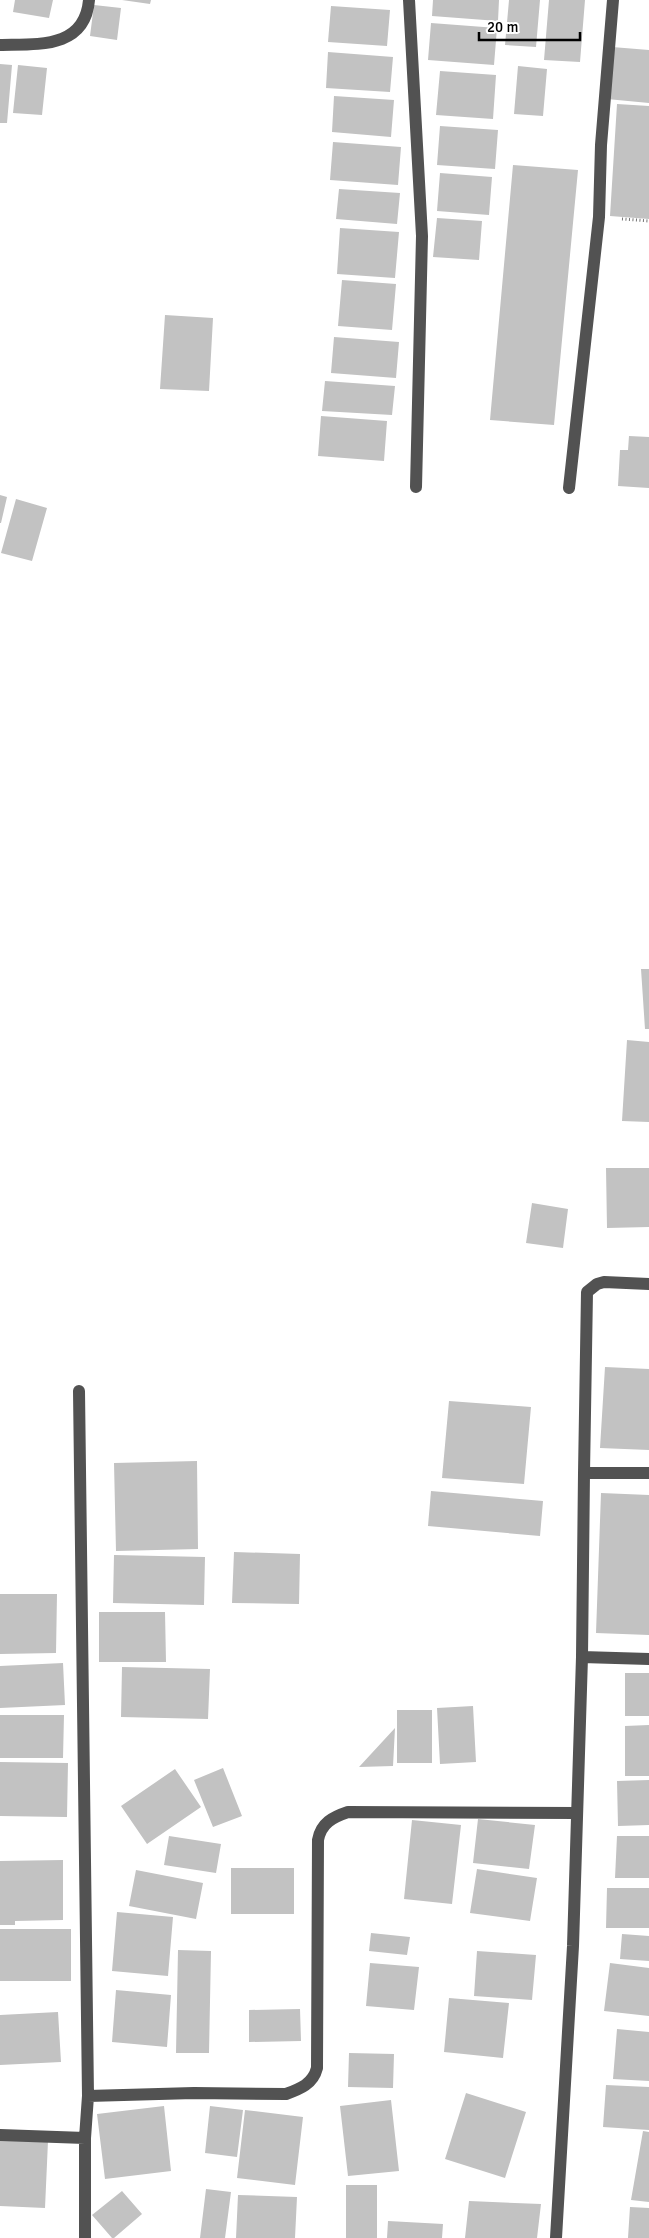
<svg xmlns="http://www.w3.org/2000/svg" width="649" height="2238" font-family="Signika,sans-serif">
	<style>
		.building { fill: #c2c2c2 }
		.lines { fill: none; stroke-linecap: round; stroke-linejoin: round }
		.path { stroke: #747474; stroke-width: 3; stroke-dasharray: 1 2.5; stroke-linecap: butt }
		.minor { stroke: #525252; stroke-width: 12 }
	</style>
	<rect width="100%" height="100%" fill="#fff"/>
	<!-- building -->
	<path class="building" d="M15,0H53L49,18L13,12Z
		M122,0H151L150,4Z
		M433,0H499L498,21L432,16Z
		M509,0H540L536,47L505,45Z
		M549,0H585L580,62L544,60Z
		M94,5L121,8L117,40L90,36Z
		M331,6L390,10L387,46L328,42Z
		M431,23L497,28L494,65L428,60Z
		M612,47L649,50V103L607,99Z
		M328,52L393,57L390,92L326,88Z
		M0,64L12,65L7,123H0Z
		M18,65L47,68L42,115L13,113Z
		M518,66L547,69L543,116L514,114Z
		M440,71L496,75L493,119L436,115Z
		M334,96L394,100L391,137L332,132Z
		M617,104L649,106V219L610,216Z
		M440,126L498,130L495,169L437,165Z
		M333,142L401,147L398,185L330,180Z
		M513,165L578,170L554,425L490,420Z
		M440,173L492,177L489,215L437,211Z
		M339,189L400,193L397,224L336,219Z
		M437,218L482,221L479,260L433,257Z
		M340,228L399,232L395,278L337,274Z
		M342,280L396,284L392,330L338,326Z
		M165,315L213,318L209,391L160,389Z
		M334,337L399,342L396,378L331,373Z
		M325,381L395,386L392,415L322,411Z
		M321,416L387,421L384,461L318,456Z
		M629,436L649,437V488L618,486L620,450H628Z
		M0,495L7,497L1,523H0Z
		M16,499L47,508L32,561L1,553Z
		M641,969H649V1029H645Z
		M627,1040L649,1042V1122L622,1121Z
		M606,1168H649V1227L607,1228Z
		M532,1203L568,1209L563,1248L526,1243Z
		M605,1367L649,1369V1450L600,1448Z
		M449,1401L531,1407L524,1484L442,1478Z
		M197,1461L198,1549L116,1551L114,1463Z
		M431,1491L543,1501L540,1536L428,1526Z
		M601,1493L649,1495V1635L596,1633Z
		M234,1552L300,1554L299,1604L232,1603Z
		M114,1555L205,1557L204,1605L113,1603Z
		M0,1594H57L56,1653L0,1654Z
		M99,1612H165L166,1662H99Z
		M63,1663L65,1705L0,1708V1666Z
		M122,1667L210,1669L208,1719L121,1717Z
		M625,1673H649V1716H625Z
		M473,1706L476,1762L440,1764L437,1708Z
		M397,1710H432V1763H397Z
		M0,1715H64L63,1758H0Z
		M649,1725V1776H625V1726Z
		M395,1728L393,1766L359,1767Z
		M0,1762L68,1763L67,1817L0,1816Z
		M223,1768L242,1816L213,1827L194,1780Z
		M175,1769L201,1807L147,1844L121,1806Z
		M649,1780V1825L618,1826L617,1781Z
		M478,1819L535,1825L529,1869L473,1863Z
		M412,1820L461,1825L452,1904L404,1899Z
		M169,1836L221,1844L216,1873L164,1865Z
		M617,1836H649V1878H615Z
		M63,1860V1920L15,1921V1925H0V1861Z
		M231,1868H294V1914H231Z
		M477,1869L537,1878L530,1921L470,1913Z
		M136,1870L203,1883L196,1919L129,1906Z
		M607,1888H649V1928H606Z
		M117,1912L173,1917L168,1976L112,1971Z
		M0,1929H71V1981H0Z
		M371,1933L410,1937L407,1955L369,1951Z
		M622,1934L649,1936V1961L620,1959Z
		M178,1950L211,1951L209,2053H176Z
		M477,1951L536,1955L532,2000L474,1996Z
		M370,1963L419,1967L414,2010L366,2006Z
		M610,1963L649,1968V2016L604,2011Z
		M116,1990L171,1995L167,2047L112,2042Z
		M449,1998L509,2003L503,2058L444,2052Z
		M300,2009L301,2041L249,2042V2010Z
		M58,2012L61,2062L0,2065V2015Z
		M617,2029L649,2032V2081L613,2079Z
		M349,2053L394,2054L393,2088L348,2087Z
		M606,2085L649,2087V2130L603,2127Z
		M466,2093L526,2112L505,2178L445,2159Z
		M391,2100L399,2171L348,2176L340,2106Z
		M164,2106L171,2171L105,2179L97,2114Z
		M210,2106L243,2110L237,2157L205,2153Z
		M245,2110L303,2117L295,2185L237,2178Z
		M643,2131L649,2132V2202L631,2200Z
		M0,2140L48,2141L45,2208L0,2206Z
		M346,2185H377V2238H346Z
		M206,2189L231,2192L225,2238H200Z
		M122,2191L142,2214L114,2238H112L92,2215Z
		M238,2195L297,2197L295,2238H236Z
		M469,2201L541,2204L537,2238H465Z
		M630,2207L649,2208V2238H628Z
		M388,2221L443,2224L442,2238H387Z"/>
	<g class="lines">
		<!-- path -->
		<path class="path" d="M622,219L649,221"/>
		<!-- minor -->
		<path class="minor" d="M409,0L422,236L416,487
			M0,45C37,44 85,49 89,0
			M569,488L599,217L601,145L613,0
			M79,1391L88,2096L85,2138V2238
			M584,1473L587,1292L597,1284L604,1282L649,1284
			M582,1657L584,1473H649
			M88,2096L194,2093L286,2094C300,2089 313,2084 317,2068L318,1840C321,1823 333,1817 348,1812L577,1813
			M0,2135L85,2138
			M556,2238L573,1946L582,1657L649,1659"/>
	</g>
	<!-- scale -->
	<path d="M479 32v8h101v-8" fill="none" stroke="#000000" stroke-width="2.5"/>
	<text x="487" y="32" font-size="15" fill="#000000" stroke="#ffffff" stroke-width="4" paint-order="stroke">20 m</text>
</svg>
